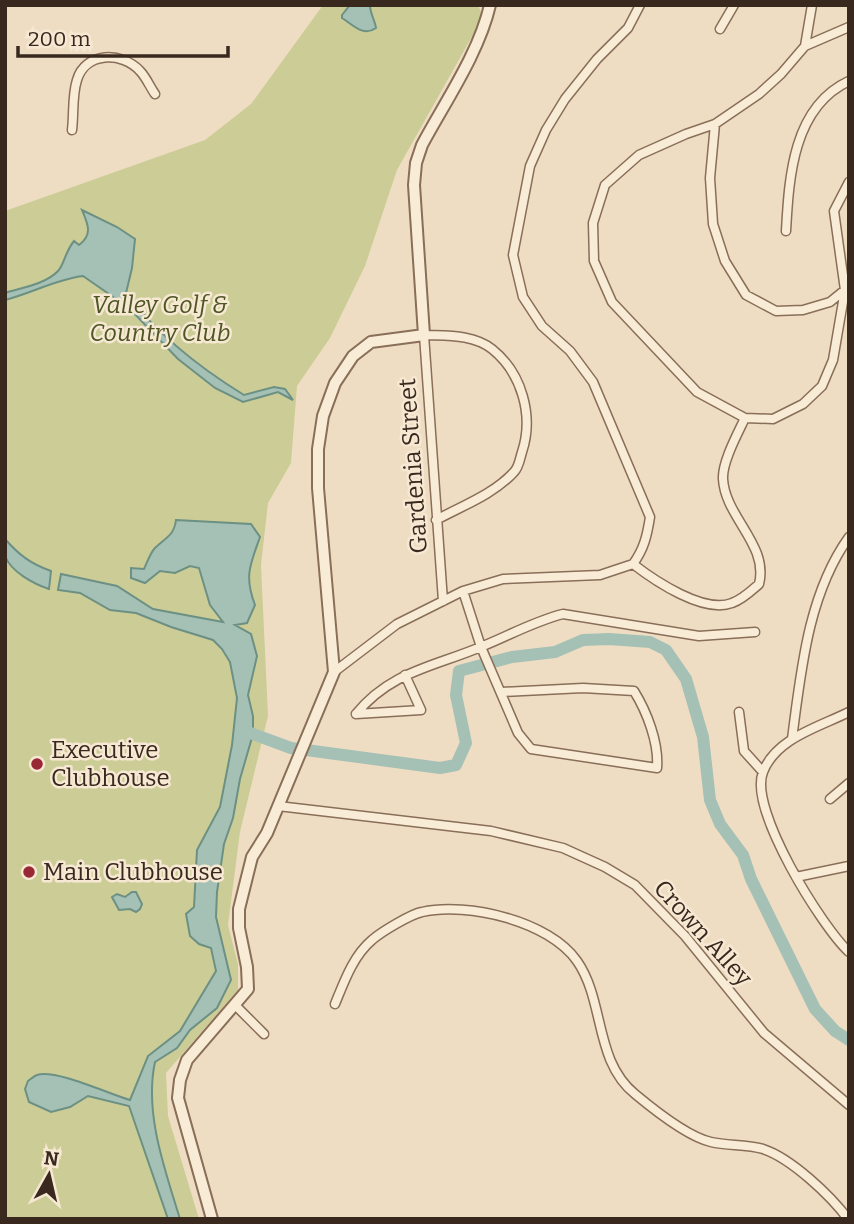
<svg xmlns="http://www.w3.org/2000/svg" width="854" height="1224" font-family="Bitter,serif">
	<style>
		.green { fill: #cccd96 }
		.water { fill: #a5c1b6; stroke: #6c9083; stroke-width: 2 }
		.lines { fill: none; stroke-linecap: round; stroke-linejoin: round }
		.river { stroke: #a5c1b6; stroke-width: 12 }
		.minor-casing { stroke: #896e59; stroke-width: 11 }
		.tertiary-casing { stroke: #896e59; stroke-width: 14 }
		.minor { stroke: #f9ecd6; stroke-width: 8 }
		.tertiary { stroke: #f9ecd6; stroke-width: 10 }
		.poi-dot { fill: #992834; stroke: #f6e8d2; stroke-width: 2.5 }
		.labels { text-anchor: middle; stroke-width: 5; stroke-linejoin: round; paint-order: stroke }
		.park-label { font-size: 24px; font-style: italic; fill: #4e5624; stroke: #f6e8d2 }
		.street-label { font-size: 24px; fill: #39281e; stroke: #f6e8d2 }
		.poi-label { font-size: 24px; fill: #39281e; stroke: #f6e8d2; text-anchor: start }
	</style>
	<rect width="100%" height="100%" fill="#efddc3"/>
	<!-- green -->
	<path class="green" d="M323,5H478L483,17L397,170L365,266L330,338L297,386L291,463L268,503L261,565L268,716L240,832L228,925L238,964V990L166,1073L168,1116L199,1219H5V211L205,140L251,104Z"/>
	<!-- water -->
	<path class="water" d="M350,5H370C370,14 375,20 376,28C363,37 353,25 342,18V15Z
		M82,210L117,227L135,239L132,268L126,293C157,334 200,368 244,395L274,387L285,389L293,400L278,392L243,402L215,388L178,359L129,308L83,276C57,279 32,293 5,300V293C21,288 46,284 58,271C64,265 65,252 74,241L79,245C93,235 88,224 82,210Z
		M176,520L251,524L260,537C250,565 244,576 255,605L247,623L235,625L251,634L257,656L248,695L253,716V734L240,779L233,818L224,844L217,892L216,917L231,980L217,1008L190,1030L177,1048L155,1062C144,1113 165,1170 180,1219H168L129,1106L88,1096L70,1107L51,1112L29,1102L25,1089L28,1081C31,1079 34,1076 37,1075C56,1069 109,1094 130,1100L148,1056L180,1031L216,971L211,948L199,944L190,936L186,914L194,907L197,850L220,807L232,745L237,698L230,662L222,649L213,640L171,627L136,613L110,610L80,593L58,590L61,574L117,586L153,609L223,622L210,605L199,568L190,566L175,573L160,571L145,583L131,578V568L144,569C147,563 150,553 155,548C165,538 174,536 176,520Z
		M5,539C19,555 31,564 51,571L49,589C34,584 11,572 5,556C4,551 5,543 5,539Z
		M132,892H136L142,904L140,909L136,912L130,909L119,910L112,897L117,894L125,897Z"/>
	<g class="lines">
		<!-- river -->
		<path class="river" d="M245,723V731L291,748L440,768L456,765L466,743L456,695L459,671L512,657L555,652L583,640L609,639L650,642L666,650L686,679L703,737L710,800L720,824L743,855L751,879L815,1009L835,1031L849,1040"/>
		<defs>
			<path id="minor" d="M812,5L805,46L781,74L759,94L715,124L686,134L639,155L605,185L593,223L594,261L612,302L697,392L745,418L773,419L803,404L822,386L833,360L845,290L834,211L849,182
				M720,29L734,5
				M805,46L849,27
				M715,124L710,178L713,224L725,261L746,295L776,311L803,310L830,302L846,289
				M72,130C74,114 72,95 77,80C85,52 122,51 140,71C146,77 150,87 155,94
				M786,231C789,177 793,107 849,81
				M436,520C462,506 494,494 514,472C519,467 520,458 522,452C534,416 522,373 492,349C473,334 447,336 424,335L443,601
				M633,564C644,549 647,536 650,517L593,382L570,351L542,326L523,297L513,255L530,166L546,130L565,99L597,59L628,28L640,5
				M633,564C655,581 704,614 732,603C743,599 751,591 759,584C769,545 725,517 723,479C722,462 738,433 745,418
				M463,591L481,647L518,733L531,749L657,768C659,743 647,712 634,691L583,688L502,692
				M334,672L397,624L463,591L503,579L600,575L633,564
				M739,712L744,751L763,772
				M849,712C819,727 776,738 763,772C748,809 822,927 849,952
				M356,714C391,671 434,667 483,646C510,635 535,621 563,614L699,636L755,632
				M356,714L421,710L405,675
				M792,739C801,671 808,594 849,537
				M830,799L849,783
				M278,806L491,831L563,848L605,867L635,885L685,936L764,1033L849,1105
				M796,877L849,866
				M335,1004C344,982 353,956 372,940C381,932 411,914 422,912C468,902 549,921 577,961C605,1001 594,1061 635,1094C653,1109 689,1137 711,1142C728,1146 746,1144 763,1149C791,1158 831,1196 848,1219
				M235,1005L264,1034"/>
			<path id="tertiary" d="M212,1219L178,1098L180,1080L187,1060L248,989L247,967L239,928V909L252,857L267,833L334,672L318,488V449L323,416L335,383L353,356L371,342L424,335L414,185L416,163L422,145C445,102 479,53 490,5"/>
		</defs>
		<!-- minor casing -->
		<use href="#minor" class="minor-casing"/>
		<!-- tertiary casing -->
		<use href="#tertiary" class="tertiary-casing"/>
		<!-- minor -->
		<use href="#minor" class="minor"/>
		<!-- tertiary -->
		<use href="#tertiary" class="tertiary"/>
	</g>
	<!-- markers -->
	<g class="poi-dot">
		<circle cx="37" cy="764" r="7"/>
		<circle cx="29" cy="872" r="7"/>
	</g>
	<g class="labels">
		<!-- park labels -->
		<g class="park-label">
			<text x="160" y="313">Valley Golf &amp;<tspan x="160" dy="28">Country Club</tspan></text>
		</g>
		<!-- street labels -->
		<g class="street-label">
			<text transform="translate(413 466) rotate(-94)" y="8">Gardenia Street</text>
			<text transform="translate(703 933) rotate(48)" y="8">Crown Alley</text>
		</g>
		<!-- poi labels -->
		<g class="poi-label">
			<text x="51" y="758">Executive<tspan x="51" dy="28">Clubhouse</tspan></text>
			<text x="43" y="880">Main Clubhouse</text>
		</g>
	</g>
	<!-- border -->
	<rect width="854" height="1224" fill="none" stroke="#39281e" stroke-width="14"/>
	<!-- north arrow -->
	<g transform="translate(49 1175) rotate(8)" stroke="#f6e8d2" stroke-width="5" paint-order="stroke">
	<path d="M0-5L12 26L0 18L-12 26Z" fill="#39281e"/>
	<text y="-10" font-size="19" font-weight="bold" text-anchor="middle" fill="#39281e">N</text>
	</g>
	<!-- scale -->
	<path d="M18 46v10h210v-10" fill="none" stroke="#39281e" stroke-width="3.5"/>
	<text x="28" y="46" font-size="21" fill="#39281e" stroke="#f6e8d2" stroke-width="5" paint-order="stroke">200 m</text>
</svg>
